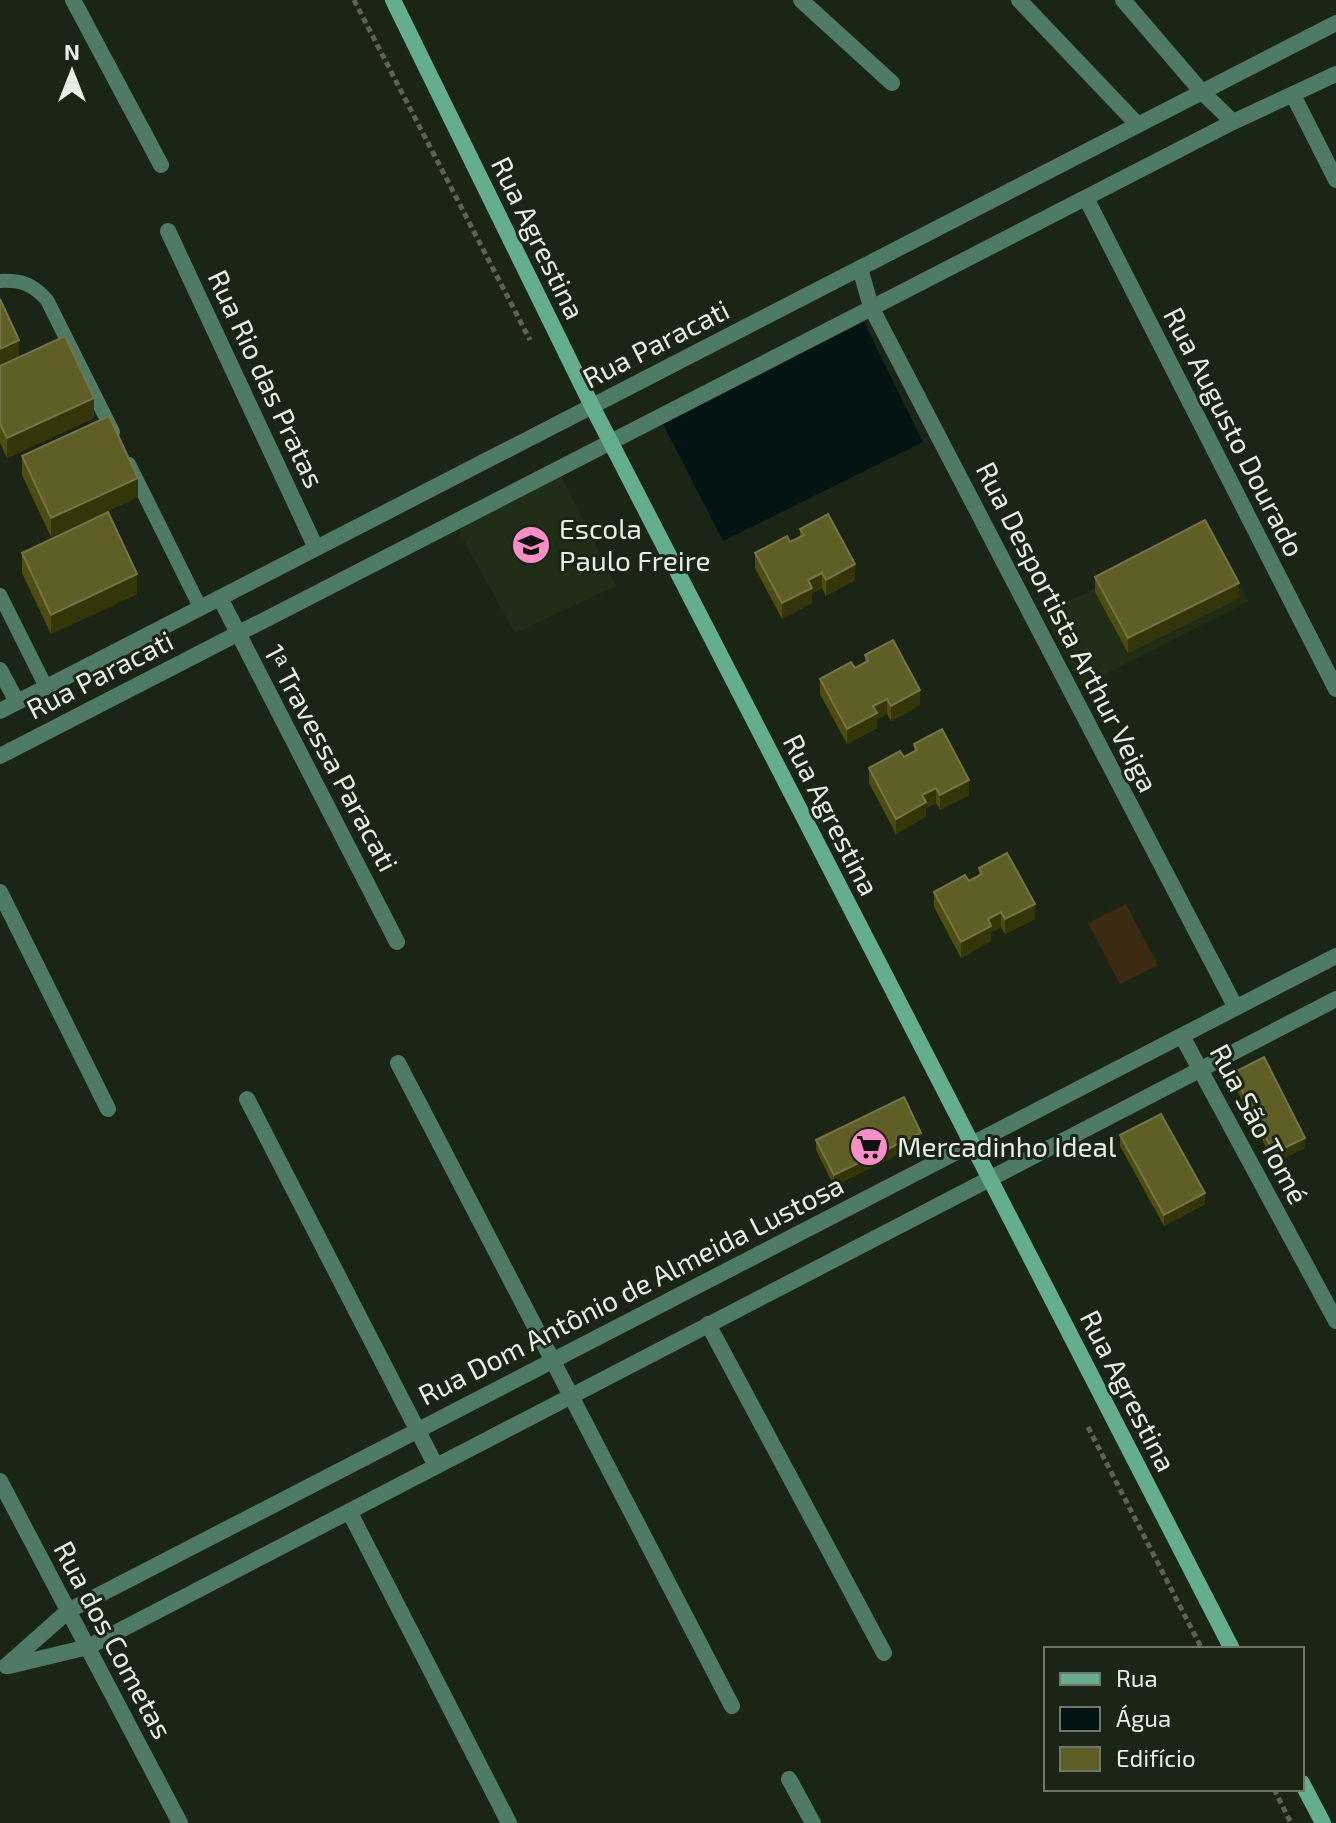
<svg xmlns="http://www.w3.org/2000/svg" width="1336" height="1823" font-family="'Exo 2',sans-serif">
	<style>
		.built { fill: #202e18 }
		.green { fill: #3c2b12 }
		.water { fill: #021414 }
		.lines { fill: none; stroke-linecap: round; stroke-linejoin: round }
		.path { stroke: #5b6455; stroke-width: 5; stroke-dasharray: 6 4; stroke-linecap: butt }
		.lane { stroke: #4e7a66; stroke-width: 14 }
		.street { stroke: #4e7a66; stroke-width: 16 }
		.secondary { stroke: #64ad8d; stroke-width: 16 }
		.wall { fill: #4f4c10 }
		.shaded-wall { fill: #343508 }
		.building { fill: #605e27; stroke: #757444; stroke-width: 2 }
		.labels { text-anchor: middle; stroke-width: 6; stroke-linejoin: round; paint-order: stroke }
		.street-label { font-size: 28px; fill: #e7efe4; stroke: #1b2515 }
		.poi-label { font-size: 28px; fill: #e7efe4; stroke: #1b2515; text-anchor: start }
	</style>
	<rect width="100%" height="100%" fill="#1b2515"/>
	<!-- built -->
	<path class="built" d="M561,476L616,586L515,633L456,527Z
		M1210,530L1249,601L1082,686L1044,614Z"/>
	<!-- green -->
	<path class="green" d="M1126,904L1158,965L1120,984L1088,923Z"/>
	<!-- water -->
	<path class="water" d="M864,322L923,442L723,541L663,424Z"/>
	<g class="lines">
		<!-- path -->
		<path class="path" d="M354,0L530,340
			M1088,1427L1202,1649
			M1274,1789L1291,1823"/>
		<!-- lane -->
		<path class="lane" d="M0,281C21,280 33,284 47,300L113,432
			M129,464L200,607
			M0,595L46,687"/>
		<!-- street -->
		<path class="street" d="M73,0L161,165
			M801,0L892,83
			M1019,0L1138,125
			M1123,0L1202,92L1233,122
			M1293,95L1336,180
			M1086,198L1336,689
			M168,231L316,548
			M860,268L871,307L1236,1008
			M220,598L397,942
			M0,670L17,702
			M0,711L1336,23
			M0,756L1233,122L1336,74
			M0,892L108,1109
			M1182,1036L1336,1321
			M398,1063L732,1706
			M247,1099L436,1466
			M708,1324L884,1653
			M0,1481L180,1823
			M349,1511L509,1823
			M6,1666L68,1611L1336,956
			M9,1666L88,1647L1336,999
			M789,1779L813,1823"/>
		<!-- secondary -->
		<path class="secondary" d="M393,0L592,406L1232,1649
			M1302,1783L1323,1823"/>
	</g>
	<!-- wall -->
	<path class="wall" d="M0,299L19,358L94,418L7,458L0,443Z
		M22,456L138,497L51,537L22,475Z
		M800,529L855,580L826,596L822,588L812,593V603L782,619L755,568V553L790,542L800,537Z
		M22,553L137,594L51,634L22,573Z
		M1095,577L1239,598L1128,653L1095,592Z
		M865,655L920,705L891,721L887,714L877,719V728L847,744L820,694V679L855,668L865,663Z
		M914,744L969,795L940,810L936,803L926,808V817L896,834L869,783V768L904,757L914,752Z
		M979,868L1035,919L1005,934L1001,927L991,932V941L961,958L934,907V892L969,881L979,876Z
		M1233,1073L1305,1148L1274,1163L1233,1083Z
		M1120,1135L1205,1204L1164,1226L1120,1146Z
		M816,1140L921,1143L834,1186L816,1150Z"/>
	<!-- shaded-wall -->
	<path class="shaded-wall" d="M19,340V360L0,369V349Z
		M94,398V418L7,458V438Z
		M138,478V497L51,537V518Z
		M855,564V580L826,596V580Z
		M822,573V588L812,593V603L782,619V603L808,580Z
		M137,574V594L51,634V615Z
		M1239,583V598L1128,653V638Z
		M920,690V705L891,721V706Z
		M887,699V714L877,719V728L847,744V729L873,706Z
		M969,780V795L940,810V795Z
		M936,788V803L926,808V817L896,834V819L922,795Z
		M1035,904V919L1005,934V919Z
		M1001,912V927L991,932V941L961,958V942L988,919Z
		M921,1133V1143L834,1186V1175Z
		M1305,1138V1148L1274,1163V1153Z
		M1205,1193V1204L1164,1226V1215Z"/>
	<!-- building -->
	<path class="building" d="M0,299L19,340L0,349Z
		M65,336L94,398L7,438L0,424V366Z
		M109,416L138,478L51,518L22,456Z
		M108,512L137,574L51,615L22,553Z
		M828,514L855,564L826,580L822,573L808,580L812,588L782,603L755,553L787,536L790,542L804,535L800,529Z
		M1205,520L1239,583L1128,638L1095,577Z
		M893,640L920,690L891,706L887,699L873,706L877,713L847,729L820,679L851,662L855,668L868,661L865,655Z
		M942,729L969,780L940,795L936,788L922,795L926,802L896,819L869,768L900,751L904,757L917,750L914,744Z
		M1007,853L1035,904L1005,919L1001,912L988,919L991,926L961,942L934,892L965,875L969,881L982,874L979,868Z
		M1264,1057L1305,1138L1274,1153L1233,1073Z
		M904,1097L921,1133L834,1175L816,1140Z
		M1161,1114L1205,1193L1164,1215L1120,1135Z"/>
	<!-- icons -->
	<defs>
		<symbol id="school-disc" viewBox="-11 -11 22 22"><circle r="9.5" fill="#fa8fc8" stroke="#1b2515"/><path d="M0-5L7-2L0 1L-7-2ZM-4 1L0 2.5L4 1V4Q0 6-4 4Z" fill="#111"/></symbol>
		<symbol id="supermarket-disc" viewBox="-11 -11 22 22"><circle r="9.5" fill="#fa8fc8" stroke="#1b2515"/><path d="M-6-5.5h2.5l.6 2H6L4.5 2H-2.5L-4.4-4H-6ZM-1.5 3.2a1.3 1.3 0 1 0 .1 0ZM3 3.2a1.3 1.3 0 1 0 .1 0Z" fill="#111"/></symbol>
	</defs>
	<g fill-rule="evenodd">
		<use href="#school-disc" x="509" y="523" width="44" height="44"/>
		<use href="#supermarket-disc" x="847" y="1125" width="44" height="44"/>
	</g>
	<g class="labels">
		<!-- street labels -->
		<g class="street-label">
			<text transform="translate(538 238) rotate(64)" y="10">Rua Agrestina</text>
			<text transform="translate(656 344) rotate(-27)" y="10">Rua Paracati</text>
			<text transform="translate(266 379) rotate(65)" y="10">Rua Rio das Pratas</text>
			<text transform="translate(1234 432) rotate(63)" y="10">Rua Augusto Dourado</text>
			<text transform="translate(1067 627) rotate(63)" y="10">Rua Desportista Arthur Veiga</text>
			<text transform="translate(100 675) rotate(-27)" y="10">Rua Paracati</text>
			<text transform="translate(331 758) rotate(62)" y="10">1ᵃ Travessa Paracati</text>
			<text transform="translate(831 815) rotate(63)" y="10">Rua Agrestina</text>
			<text transform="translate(1259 1124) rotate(62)" y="10">Rua São Tomé</text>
			<text transform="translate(631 1290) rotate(-27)" y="10">Rua Dom Antônio de Almeida Lustosa</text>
			<text transform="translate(1128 1391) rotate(63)" y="10">Rua Agrestina</text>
			<text transform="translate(113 1640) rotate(62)" y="10">Rua dos Cometas</text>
		</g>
		<!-- poi labels -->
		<g class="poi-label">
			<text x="559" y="539">Escola<tspan x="559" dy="32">Paulo Freire</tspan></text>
			<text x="897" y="1157">Mercadinho Ideal</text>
		</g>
	</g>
	<!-- legend -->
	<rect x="1044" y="1647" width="260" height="144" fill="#1b2515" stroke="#6d7668" stroke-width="2"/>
	<rect x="1060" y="1673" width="40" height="12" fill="#64ad8d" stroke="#6d7668" stroke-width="2"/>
	<text x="1116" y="1687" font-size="24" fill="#e7efe4">Rua</text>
	<rect x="1060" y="1707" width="40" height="24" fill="#021414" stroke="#6d7668" stroke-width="2"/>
	<text x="1116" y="1727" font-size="24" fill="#e7efe4">Água</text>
	<rect x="1060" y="1747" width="40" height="24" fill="#605e27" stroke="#6d7668" stroke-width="2"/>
	<text x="1116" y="1767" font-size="24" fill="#e7efe4">Edifício</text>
	<!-- north arrow -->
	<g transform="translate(72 72)" stroke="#1b2515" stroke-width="6" paint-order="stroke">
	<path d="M0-6L14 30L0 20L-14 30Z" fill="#e7efe4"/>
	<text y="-12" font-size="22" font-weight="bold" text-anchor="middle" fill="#e7efe4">N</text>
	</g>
</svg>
